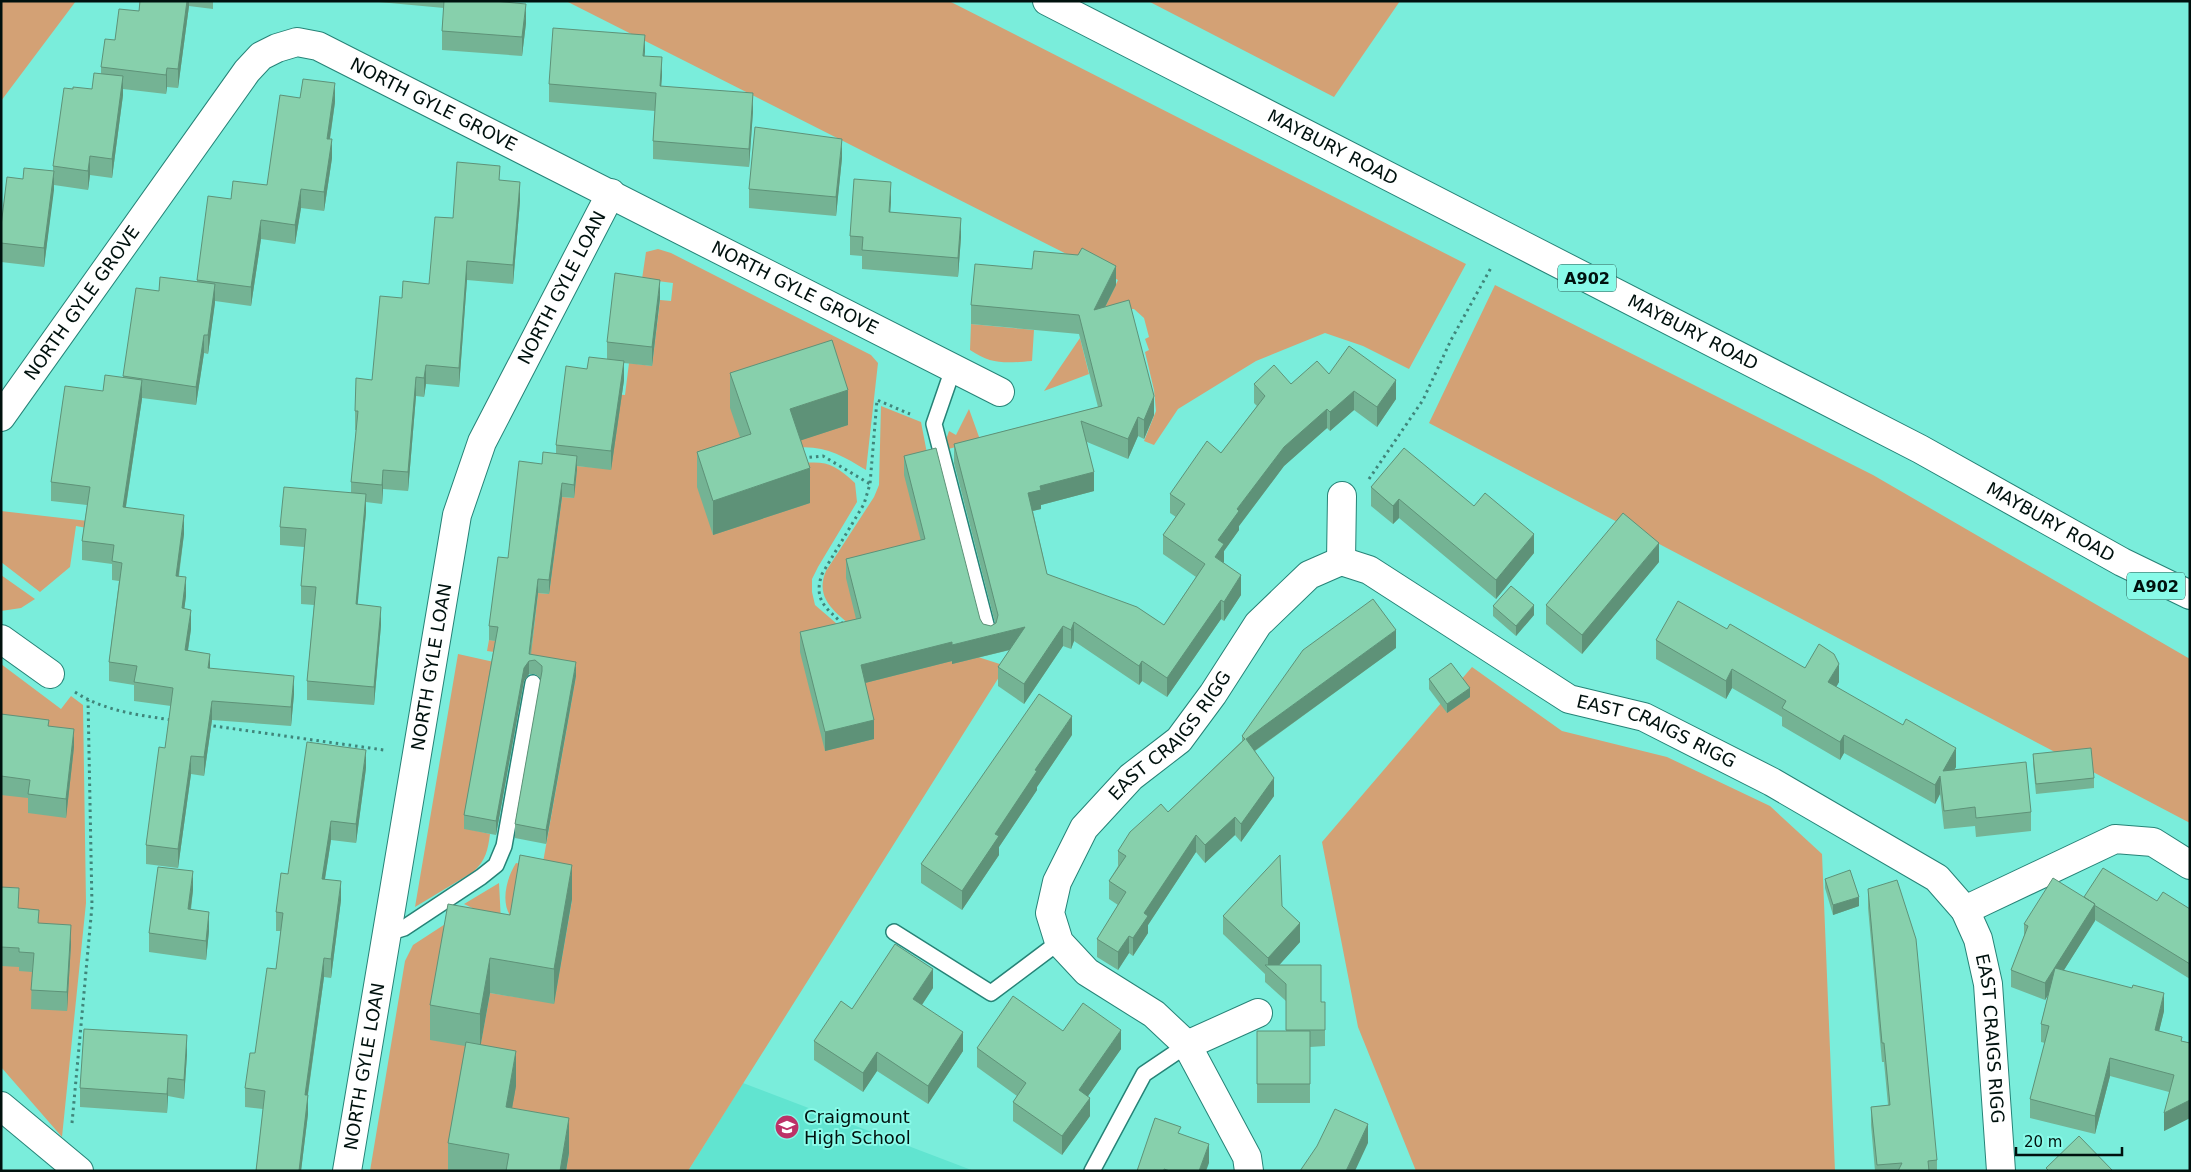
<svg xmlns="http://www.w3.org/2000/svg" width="2191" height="1172" font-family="'DejaVu Sans',sans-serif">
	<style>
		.built { fill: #61e4d0 }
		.green { fill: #d3a175 }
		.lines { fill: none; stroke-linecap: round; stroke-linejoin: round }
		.lane-casing { stroke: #268377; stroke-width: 18 }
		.street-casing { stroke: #268377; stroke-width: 30 }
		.primary-casing { stroke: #268377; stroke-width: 30 }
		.path { stroke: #40857a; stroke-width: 3; stroke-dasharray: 2.5 4; stroke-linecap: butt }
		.lane { stroke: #fff; stroke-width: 15 }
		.street { stroke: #fff; stroke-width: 28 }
		.primary { stroke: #fff; stroke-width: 28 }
		.wall { fill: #74b394 }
		.shaded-wall { fill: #5e9278 }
		.building { fill: #87d0ac; stroke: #5e9278 }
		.labels { text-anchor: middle; stroke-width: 4; stroke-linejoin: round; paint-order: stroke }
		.shield { fill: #88fae8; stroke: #29574f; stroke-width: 1 }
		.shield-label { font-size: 16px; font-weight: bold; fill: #00110e }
		.street-label { font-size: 18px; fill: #00110e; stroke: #88fae8 }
		.poi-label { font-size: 18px; fill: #00110e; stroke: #88fae8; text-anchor: start }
	</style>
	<rect width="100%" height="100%" fill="#7aeddb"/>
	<!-- built -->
	<path class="built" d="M743,1083L974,1171H688Z"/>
	<!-- green -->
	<path class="green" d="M1,1H76L1,101Z
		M566,1H949L1466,264L1409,369L1363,346L1325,333L1256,361L1178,409L1154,445L1144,441L1156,411L1154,390L1145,352L1149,350L1145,339L1149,337L1144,318L1134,309H1104L1118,280Z
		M1148,1H1400L1334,97Z
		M658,249L671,253L871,355L878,363L866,470C842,455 822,444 793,448L797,464C826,460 834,464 855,483L857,502L818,567L812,579V592L815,605L844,630L861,684L860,633C840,615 813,601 826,571L874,497L879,485L881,406L921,422L930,469L952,663L978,657L1006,666L688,1171H566L569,1153L466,1078L449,1171H370L405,961L413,945L456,917L448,939L480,1048L490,993L554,1003L572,900L511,917C500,902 507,877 516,863L542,868L576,676V664L487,651L489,640L532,645L538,593L549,594L562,497L574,498L577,466L611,469V394L625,395L629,363L652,366L660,300L671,301L673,283L642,279L646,252Z
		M1495,285L1873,475L2190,659V823L1429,423Z
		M971,324L1034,330L1032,361C1006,363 992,365 970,350Z
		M1080,338L1089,374L1044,391Z
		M969,409L983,448L956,447L948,449L946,440L949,431L956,435Z
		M1,511L88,521L87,528L76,526L70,567L40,592L1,562Z
		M1,575L35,599L21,608L1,611Z
		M458,654L494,662L464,828L490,834C488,849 486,861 473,872L415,907Z
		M1,664L61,709L71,696L83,705L86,903L62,1137L1,1067Z
		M1472,667L1562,731L1667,757L1770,806L1822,854L1835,1171H1416L1358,1027L1322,842Z
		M499,883L501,922L464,904Z"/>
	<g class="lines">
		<defs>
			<path id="lane" d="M953,369L934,424L989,636
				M894,932L991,993L1059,942
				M388,933L404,928L481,877L496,865L504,846L533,683
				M1092,1171L1144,1074L1187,1045"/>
			<g id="street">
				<path id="s1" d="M1,417L247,71L261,56L277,48L297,42L318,46L1000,392"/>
				<path d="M1341,561L1342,496"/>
				<path d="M1,639L50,674"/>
				<path d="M1965,910L2115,839L2153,842L2190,865"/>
				<path d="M1187,1045L1258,1013"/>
				<path d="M1,1106L79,1171"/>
				<path id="s2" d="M347,1171L457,515L482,442L611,193"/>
				<path id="s3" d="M1249,1171L1247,1157L1187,1045L1154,1014L1087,972L1059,942L1050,913L1057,882L1084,828L1131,777L1179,740L1213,694L1258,624L1309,575L1341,561L1369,570L1569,699L1644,717L1772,782L1937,878L1965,910L1978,939L1988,984L2001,1171"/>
			</g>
			<g id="primary">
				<path id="s4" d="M1047,1L1920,449L2122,562L2190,595"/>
			</g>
		</defs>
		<!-- lane casing -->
		<use href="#lane" class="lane-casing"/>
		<!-- street casing -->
		<use href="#street" class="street-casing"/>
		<!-- primary casing -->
		<use href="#primary" class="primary-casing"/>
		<!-- path -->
		<path class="path" d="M803,458L823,456L870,484
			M1369,479L1423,400L1451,340L1492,266
			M843,624C826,608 813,600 822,574L864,504L870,484L877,400L910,414
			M75,692C104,711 138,715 172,720
			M207,725L384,750
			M72,1123L92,906L88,700"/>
		<!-- lane -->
		<use href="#lane" class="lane"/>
		<!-- street -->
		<use href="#street" class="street"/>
		<!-- primary -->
		<use href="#primary" class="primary"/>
	</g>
	<!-- wall -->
	<path class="wall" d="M140,1H213V9L189,6L178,88L167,87L166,94L123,89V95L112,178L90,175L88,190L54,185L44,267L1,262V226L23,179L53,171V166L73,89H92L101,74V67L115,40L139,11Z
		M368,1H494L526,23L522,56L442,50V31L444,8Z
		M644,56L662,75L661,86L753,111L749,167L653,159V141L655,111L549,102V84Z
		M335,102L330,139L332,158L324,211L301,208L295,244L261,239L251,306L215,301L208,354L204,353L196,405L142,398L126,507L184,534L179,576L186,596L184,609L191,629L188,651L210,669L294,694L291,726L212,720L204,776L191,774L178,868L146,864V845L165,748L171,706L134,701V685L109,681V662L119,581L112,580V564L82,560V541L87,505L51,501V482L103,391L123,377L159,291L197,282V280L231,199L267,185Z
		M842,158L836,216L749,208V189Z
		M500,180L520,201L513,284L467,280L459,387L426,384L424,397L416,396L408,491L383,489L382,504L366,502V512L357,604L381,625L374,705L307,700V681L314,605L301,604V586L304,547L280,545V527L351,493V482L356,430H355V411L372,380L402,298L429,284L453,218Z
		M891,201L890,212L961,237L958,277L862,269V256L850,255V236Z
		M1116,285L1105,307L1154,415L1144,439L1138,436L1128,459L1087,442L1094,491L1041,505V509L1033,511L1047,574L1164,625L1196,577L1163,554V535L1176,517L1170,513V494L1221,453L1257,406L1254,403V384H1291L1329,374L1396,399L1377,427L1354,410L1330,431L1327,428L1284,466L1239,526V530L1224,551L1223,563L1241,595L1224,621L1221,619L1167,697L1142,681L1139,685L1074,641L1071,649L1063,646L1024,704L998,686V667L1010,650L952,664V661L865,683L874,739L825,751L800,652V632L856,619L846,578V559L921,541L904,475V456L980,619L983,624L991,626L995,623L954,463V444L1098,407L1079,334L971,324V305Z
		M660,298L652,366L624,363V380L611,470L577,466L574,498L562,497L549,594L538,593L531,655L576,676L546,844L515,838V824L541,679L535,674H529L524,681L496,835L464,829V815L495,641L489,640V626L508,558L542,464L556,454V445L587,369L607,359V342Z
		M730,373L848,425L801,440L810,503L713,535L697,487V452L740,437L730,408Z
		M1371,487L1534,553L1496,599L1399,518L1393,524L1371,506Z
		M1659,562L1582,654L1546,624V605Z
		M1493,606L1534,615L1516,636L1493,616Z
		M1727,629L1805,668L1839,682L1836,687L1956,767L1954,770L2031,812V831L1976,837L1975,826L1944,829L1940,794L1935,804L1844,753L1840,760L1782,726V717L1732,688L1726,699L1656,659V640Z
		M1396,648L1255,751L1274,796L1241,842L1235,835L1205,863L1196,852L1148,925V933L1133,956L1129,953L1118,970L1097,957V939L1118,905L1109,899V881L1118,866V851L1168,812L1242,741V736Z
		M1429,679L1470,697L1447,713L1429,689Z
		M1,714L49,726L74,747L66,818L28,813V798L1,795Z
		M1072,735L1037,787V790L999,847V855L962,910L921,883V864Z
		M2033,754L2094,778V788L2036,794L2033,764Z
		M366,768L356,843L331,840L325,879L341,900L331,978L324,977L308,1095V1114L301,1171H256L263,1109L245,1107V1088L255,1053L276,969L281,931H276V912L288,874Z
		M1825,879L1859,906L1833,915L1825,888Z
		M1,887L19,909L39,924L71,944L67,1011L31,1009L32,972L19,971V967L1,966Z
		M1868,889L1937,1160V1171H1875L1871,1125V1107L1888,1105L1884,1062H1882L1868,908Z
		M193,890L191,910L209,931L206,960L149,952V933Z
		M2084,897L2157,901L2190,909V979L2095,920L2064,970L2164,1011L2159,1031L2182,1041L2190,1043V1118L2164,1131L2169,1092L2110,1076L2095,1134L2030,1118V1099L2045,1043L2041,1042V1024L2048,995L2045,1000L2011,987V970L2024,936V924Z
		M572,899L554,1004L490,993L480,1045L516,1086L512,1108L569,1153L566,1171H448V1143L465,1046L430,1040V1005L510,915Z
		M1282,906L1300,942L1279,965L1321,1002H1325V1046L1310,1047V1103H1257V1031H1286V1001L1265,982V974L1223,934V916Z
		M933,988L922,1005L963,1051L928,1104L877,1071L863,1092L814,1060V1041Z
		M1063,1031L1121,1049L1088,1096L1090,1116L1062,1155L1013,1121V1102L1017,1096L977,1067V1048Z
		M187,1054L184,1099L168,1096L167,1113L80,1107V1088Z"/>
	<!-- shaded-wall -->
	<path class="shaded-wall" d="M187,1H189V6L178,88V69Z
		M526,4V23L522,56V37Z
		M645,35V52L643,74V56Z
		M662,57V75L660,104V86Z
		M167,68V87L166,94V75Z
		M123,76V95L112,178V159Z
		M335,83V102L327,158V139Z
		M753,93V111L749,167V149Z
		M332,139V158L324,211V192Z
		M842,139V158L836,216V197Z
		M90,156V175L88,190V171Z
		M54,171V190L44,267V248Z
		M520,182V201L513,284V265Z
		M891,182V201L889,231V212Z
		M301,189V208L295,244V225Z
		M961,218V237L958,277V258Z
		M261,220V239L251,306V287Z
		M467,261V280L459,387V368Z
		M1116,266V285L1094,329V310Z
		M660,280V298L652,366V347Z
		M215,284V303L208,354V335Z
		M204,335V353L196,405V387Z
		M624,361V380L611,470V451Z
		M426,365V384L424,397V378Z
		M416,377V396L408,491V472Z
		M142,380V399L123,525V507Z
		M1396,380V399L1377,427V407Z
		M848,390V425L790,444V409Z
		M1354,391V410L1330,431V412Z
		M1154,396V415L1144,439V420Z
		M1327,409V428L1284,466L1239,526V530L1224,551V563L1215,557L1218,540L1237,509L1284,447Z
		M1138,417V436L1128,459V439Z
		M577,456V470L574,498V485Z
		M810,468V503L713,535V501Z
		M383,470V489L382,504V485Z
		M1094,472V491L1041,505V509L1028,512V493L1040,486Z
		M562,483V497L549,594V580Z
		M366,494V512L356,623V604Z
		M1399,499V518L1393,524V506Z
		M184,515V534L176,594V576Z
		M1534,534V553L1496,599V580Z
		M1659,543V562L1582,654V635Z
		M1241,575V595L1224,621V602Z
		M186,577V596L182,627V608Z
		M538,579V593L529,661V674L524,681L496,835V821L524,668L529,654Z
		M1221,600V619L1167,697V678Z
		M1534,605V615L1516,636V626Z
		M381,607V625L374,705V687Z
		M191,610V629L185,669V650Z
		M1074,622V641L1071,649V630Z
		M1063,626V646L1024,704V684Z
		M1025,627V646L952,664V645Z
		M1396,630V648L1246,757V739Z
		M952,642V661L861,684V665Z
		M210,654V673L208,668Z
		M1142,661V681L1139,685V666Z
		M576,662V676L546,844V830Z
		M1839,664V682L1828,701V682Z
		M1732,669V688L1726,699V681Z
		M294,676V694L291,726V707Z
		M1470,688V697L1447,713V704Z
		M212,701V720L204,776V757Z
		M1072,716V735L1037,787V790L999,847V855L962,910V891L995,834L1035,770Z
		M874,720V739L825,751V732Z
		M74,729V747L66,818V799Z
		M1844,735V753L1840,760V742Z
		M1956,748V767L1943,790V771Z
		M366,750V768L356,843V824Z
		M191,756V774L178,868V849Z
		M1940,776V794L1935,804V785Z
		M1274,778V796L1241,842V824Z
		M1235,817V835L1205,863V845Z
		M331,821V840L322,897V879Z
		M1196,835V852L1148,925V933L1133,956V938L1144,913Z
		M572,865V899L554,1004V969Z
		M193,871V890L188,928V909Z
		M341,881V900L331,978V959Z
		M1859,897V906L1833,915V905Z
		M2095,904V921L2045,1000V983Z
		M209,912V931L206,960V941Z
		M1300,923V942L1273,972L1268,967V958Z
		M71,925V944L67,1011V992Z
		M1129,936V953L1118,970V952Z
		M324,958V977L305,1114V1095Z
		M490,958V993L480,1049V1014Z
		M933,969V988L913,1018V999Z
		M2164,993V1011L2155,1048V1030Z
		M1121,1030V1049L1079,1109V1090Z
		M963,1032V1051L928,1104V1086Z
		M187,1035V1054L184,1099V1080Z
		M516,1051V1086L506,1142V1107Z
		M877,1052V1071L863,1092V1073Z
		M2110,1058V1076L2095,1134V1116Z
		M168,1078V1096L167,1113V1094Z
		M308,1095V1114L301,1171H299Z
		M1090,1098V1116L1062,1155V1136Z
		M2190,1100V1118L2164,1131V1113Z
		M569,1118V1153L566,1171H560Z
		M1368,1124V1143L1355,1171H1346Z
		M1209,1144V1163L1206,1171H1199Z"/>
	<!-- building -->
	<path class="building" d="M140,1H187L178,69L167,68L166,75L101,67L105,39L115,40L119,9L139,11Z
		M444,1H494L526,4L522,37L442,31Z
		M553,28L645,35L643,56L662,57L660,86L753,93L749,149L653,141L656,93L549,84Z
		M94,73L123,76L112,159L90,156L88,171L53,166L64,88L73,89V87L92,89Z
		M303,79L335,83L327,139H332L324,192L301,189L295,225L261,220L251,287L197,280L208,196L231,199L233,181L267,185L280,95L300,98Z
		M755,127L842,139L836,197L749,189Z
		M457,162L500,166L499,180L520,182L513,265L467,261L459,368L426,365L424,378L416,377L408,472L383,470L382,485L351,482L358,411H355L356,378L372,380L380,296L402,298L403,281L429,284L435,217L453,218Z
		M24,168L54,171L44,248L1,243V226L7,177L23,179Z
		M854,179L891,182L889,212L961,218L958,258L862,250L863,237L850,236Z
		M1082,248L1116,266L1094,310L1129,300L1154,396L1144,420L1138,417L1128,439L1081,421L1094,472L1040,486L1041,490L1028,493L1047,574L1137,607L1164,625L1205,564L1163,535L1185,504L1170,494L1207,441L1221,453L1265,396L1254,384L1274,365L1291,384L1317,361L1329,374L1349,346L1396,380L1377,407L1354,391L1330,412L1327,409L1284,447L1237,509L1239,511L1218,540L1224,544L1215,557L1241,575L1224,602L1221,600L1167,678L1142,661L1139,666L1074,622L1071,630L1063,626L1024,684L998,667L1025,627L952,645V642L861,665L874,720L825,732L800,632L861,618L846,559L925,539L904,456L936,448L980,619L983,624L991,626L996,623L998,615L954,444L1102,406L1079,315L971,305L975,264L1032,269L1034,251L1078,255Z
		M615,273L660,280L652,347L607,342Z
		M160,277L215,284L208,335H204L196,387L123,376L136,288L159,291Z
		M832,340L848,390L790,409L810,468L713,501L697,452L751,434L730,373Z
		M589,357L624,361L611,451L556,445L566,366L587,369Z
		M105,375L142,380L123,507L184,515L176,576L186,577L182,608L191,610L185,650L210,654L208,668L294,676L291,707L212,701L204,757L191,756L178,849L146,845L159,747L165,748L173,688L134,682L137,666L109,662L122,563L112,561L114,545L82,541L90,487L51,482L65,386L103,391Z
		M1404,448L1474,506L1485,493L1534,534L1496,580L1399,499L1393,506L1371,487Z
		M543,452L577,456L574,485L562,483L549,580L538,579L529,654L576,662L546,830L515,824L542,671V666L535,660L529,661L524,668L496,821L464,815L498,627L489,626L498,557L508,558L519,461L542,464Z
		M284,487L366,494L356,604L381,607L374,687L307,681L316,587L301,586L306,529L280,527Z
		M1623,513L1659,543L1582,635L1546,605Z
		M1511,586L1534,605L1516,626L1493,606Z
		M1373,599L1396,630L1246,739L1274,778L1241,824L1235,817L1205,845L1196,835L1144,913L1148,916L1133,938L1129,936L1118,952L1097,939L1126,892L1109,881L1126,856L1118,851L1130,832L1161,804L1168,812L1245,739L1242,736L1303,650Z
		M1678,601L1727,629L1730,624L1805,668L1819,644L1834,654L1839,664L1828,682L1903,725L1906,719L1956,748L1943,771L2026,762L2031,812L1976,818L1975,807L1944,811L1940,776L1935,785L1844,735L1840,742L1782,708L1786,701L1732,669L1726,681L1656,640Z
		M1451,663L1470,688L1447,704L1429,679Z
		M1039,694L1072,716L1035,770L1037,771L995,834L999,836L962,891L921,864Z
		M1,714L49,720L48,726L74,729L66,799L28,794L30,780L1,776Z
		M307,742L366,750L356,824L331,821L322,879L341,881L331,959L324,958L305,1095H308L299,1171H256L265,1091L245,1088L250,1053H255L267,968L276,969L283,913L276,912L281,873L288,874Z
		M2091,748L2094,778L2036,784L2033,754Z
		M520,855L572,865L554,969L490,958L480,1014L430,1005L448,904L510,915Z
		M1280,855L1282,906L1300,923L1268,958L1223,916Z
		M158,867L193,871L188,909L209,912L206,941L149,933Z
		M2103,868L2157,901L2163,892L2190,909V964L2094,905L2095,904L2084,897Z
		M1850,870L1859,897L1833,905L1825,879Z
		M2053,878L2095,904L2045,983L2011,970L2028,926L2024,924Z
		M1897,880L1916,939L1937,1160L1928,1161L1929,1171H1898L1902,1163L1877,1165L1871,1107L1890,1105L1884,1043H1882L1868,889Z
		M1,887L19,888L18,908L39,910L38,923L71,925L67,992L31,990L34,953L19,952V948L1,947Z
		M895,944L933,969L913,999L963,1032L928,1086L877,1052L863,1073L814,1041L841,1001L852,1009Z
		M1265,965H1321V1002H1325V1030H1286V984Z
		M2055,968L2132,988L2133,985L2164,993L2155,1030L2182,1037L2181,1041L2190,1043V1100L2164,1113L2174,1075L2110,1058L2095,1116L2030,1099L2049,1026L2041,1024Z
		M1013,996L1063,1031L1083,1003L1121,1030L1079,1090L1090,1098L1062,1136L1013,1102L1026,1083L977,1048Z
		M84,1029L187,1035L184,1080L168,1078L167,1094L80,1088Z
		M1257,1031H1310V1084H1257Z
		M466,1042L516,1051L506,1107L569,1118L560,1171H506L509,1154L448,1143Z
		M1335,1109L1368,1124L1346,1171H1300L1317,1146Z
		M1155,1118L1181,1127L1178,1133L1209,1144L1199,1171H1170L1164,1169V1171H1137Z
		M2079,1136L2113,1171H2049L2046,1168Z"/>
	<!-- icons -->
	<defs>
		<symbol id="school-disc" viewBox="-11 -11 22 22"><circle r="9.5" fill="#bd3167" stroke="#88fae8"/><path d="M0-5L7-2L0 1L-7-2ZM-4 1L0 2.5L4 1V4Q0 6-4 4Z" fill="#fff"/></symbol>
	</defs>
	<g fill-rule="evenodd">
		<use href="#school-disc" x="773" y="1113" width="28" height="28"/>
	</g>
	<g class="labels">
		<!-- shield labels -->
		<g class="shield">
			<rect x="1558" y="264.5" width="58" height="27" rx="4"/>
			<rect x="2127" y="572.5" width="58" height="27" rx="4"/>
		</g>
		<g class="shield-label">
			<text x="1587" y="284">A902</text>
			<text x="2156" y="592">A902</text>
		</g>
		<!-- street labels -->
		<g class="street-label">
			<text dy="6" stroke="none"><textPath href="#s1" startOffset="635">NORTH GYLE GROVE</textPath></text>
			<text dy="6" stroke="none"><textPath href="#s4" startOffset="321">MAYBURY ROAD</textPath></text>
			<text dy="6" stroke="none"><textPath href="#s2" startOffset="916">NORTH GYLE LOAN</textPath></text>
			<text dy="6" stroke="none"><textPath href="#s1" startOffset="1040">NORTH GYLE GROVE</textPath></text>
			<text dy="6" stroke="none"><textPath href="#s1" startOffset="140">NORTH GYLE GROVE</textPath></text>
			<text dy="6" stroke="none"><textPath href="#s4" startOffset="726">MAYBURY ROAD</textPath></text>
			<text dy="6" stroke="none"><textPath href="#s4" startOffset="1131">MAYBURY ROAD</textPath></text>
			<text dy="6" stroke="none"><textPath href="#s2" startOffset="511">NORTH GYLE LOAN</textPath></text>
			<text dy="6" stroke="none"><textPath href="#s3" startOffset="1166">EAST CRAIGS RIGG</textPath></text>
			<text dy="6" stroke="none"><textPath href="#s3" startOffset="556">EAST CRAIGS RIGG</textPath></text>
			<text dy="6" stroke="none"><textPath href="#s3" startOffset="1659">EAST CRAIGS RIGG</textPath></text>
			<text dy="6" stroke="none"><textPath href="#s2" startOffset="106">NORTH GYLE LOAN</textPath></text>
		</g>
		<!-- poi labels -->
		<g class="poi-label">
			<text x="804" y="1123">Craigmount<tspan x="804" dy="21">High School</tspan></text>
		</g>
	</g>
	<!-- border -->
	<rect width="2191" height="1172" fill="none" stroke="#00110e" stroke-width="5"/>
	<!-- scale -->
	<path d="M2016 1147v8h106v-8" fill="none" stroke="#00110e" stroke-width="2.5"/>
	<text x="2024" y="1147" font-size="15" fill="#00110e" stroke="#88fae8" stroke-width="4" paint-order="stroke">20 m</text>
</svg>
